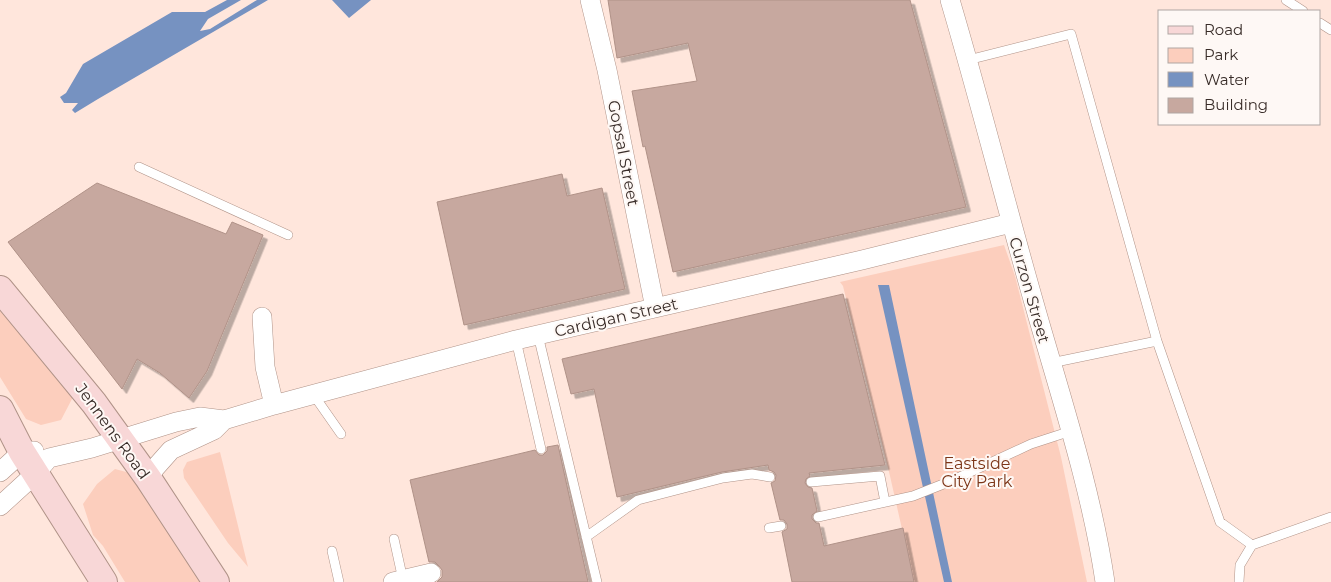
<svg xmlns="http://www.w3.org/2000/svg" width="1331" height="582" font-family="Montserrat,sans-serif">
	<style>
		.green { fill: #fccebd }
		.water { fill: #7692c1 }
		.building { fill: #c7a89f; stroke: #b09288; filter: url(#shadow) }
		.lines { fill: none; stroke-linecap: round; stroke-linejoin: round }
		.service-casing { stroke: #b09388; stroke-width: 10 }
		.minor-casing { stroke: #b09388; stroke-width: 20 }
		.secondary-casing { stroke: #b09388; stroke-width: 28 }
		.service { stroke: #fff; stroke-width: 9 }
		.minor { stroke: #fff; stroke-width: 19 }
		.secondary { stroke: #f8d7d7; stroke-width: 26 }
		.labels { text-anchor: middle; stroke-width: 4; stroke-linejoin: round; paint-order: stroke }
		.street-label { font-size: 16px; fill: #382c28; stroke: #fef8f5 }
		.park-label { font-size: 16px; fill: #7c3517; stroke: #fef8f5 }
	</style>
	<defs>
		<filter id="shadow"><feDropShadow dx="4.5" dy="4.5" stdDeviation="0" flood-color="#0004"/></filter>
	</defs>
	<rect width="100%" height="100%" fill="#ffe6dc"/>
	<!-- green -->
	<path class="green" d="M1004,245L1015,276L1061,457L1087,582H914L890,476L843,286L840,282Z
		M0,302L73,397L61,420L41,425L26,419L0,377Z
		M220,452L223,464L248,567L228,543L184,478L183,470L187,462Z
		M115,469L130,473L209,582H125L103,546L93,535L83,504L97,484Z"/>
	<!-- water -->
	<path class="water" d="M227,0H241L208,19L200,31L210,29L257,0H268L98,99L75,113L72,110L78,103H64L60,97L66,93L83,64L172,12H205Z
		M332,0H371L349,18Z
		M878,285H889L952,582H944Z"/>
	<!-- building -->
	<path class="building" d="M608,0H910L966,207L673,272L645,146L643,147L632,91L697,81L688,43L617,58Z
		M562,174L567,196L602,188L625,289L464,325L437,202Z
		M97,183L226,234L232,222L263,235L207,371L189,398L160,373L137,359L122,389L8,242Z
		M843,294L885,465L809,473L810,476L806,479L805,483L808,487L812,488L817,511L812,515V519L816,523H819L824,546L903,528L914,582H792L782,532L787,529V524L784,520H780L771,483L775,481L776,475L774,472L769,470L768,465L722,472L617,497L594,389L571,394L562,359Z
		M558,445L588,582H437L442,577V570L439,566L435,562H429L410,480L535,450L539,455H543L547,451V447Z"/>
	<g class="lines">
		<defs>
			<path id="service" d="M1286,0L1303,11
				M1320,23L1331,30
				M968,60L1071,34L1157,341L1220,522L1252,545
				M139,167L288,235
				M538,335L597,582
				M516,340L541,449
				M1051,363L1157,341
				M313,394L341,434
				M811,482L880,476L885,502
				M818,517L913,496L951,481L1031,444L1071,431
				M769,528L781,526
				M586,537L638,500L723,478L752,474L770,477
				M394,539L403,580
				M332,551L339,582
				M1239,582L1240,565L1252,545L1331,517"/>
			<path id="minor" d="M590,0L607,70L655,308
				M950,0C980,101 1005,202 1034,303C1060,395 1091,487 1105,582
				M262,317L265,367L274,405
				M0,472L22,452L34,451
				M148,478L155,468L171,450L214,430L224,420
				M0,506L35,474L49,458L92,448L176,422L200,417L224,420L274,405L516,340L862,260L1011,223
				M393,582L431,573"/>
			<path id="secondary" d="M0,289L94,403L148,478L216,582
				M0,409L22,452L104,582"/>
		</defs>
		<!-- service casing -->
		<use href="#service" class="service-casing"/>
		<!-- minor casing -->
		<use href="#minor" class="minor-casing"/>
		<!-- secondary casing -->
		<use href="#secondary" class="secondary-casing"/>
		<!-- service -->
		<use href="#service" class="service"/>
		<!-- minor -->
		<use href="#minor" class="minor"/>
		<!-- secondary -->
		<use href="#secondary" class="secondary"/>
	</g>
	<g class="labels">
		<!-- street labels -->
		<g class="street-label">
			<text transform="translate(624 153) rotate(79)" y="6">Gopsal Street</text>
			<text transform="translate(1030 290) rotate(74)" y="6">Curzon Street</text>
			<text transform="translate(616 317) rotate(-13)" y="6">Cardigan Street</text>
			<text transform="translate(113 431) rotate(54)" y="6">Jennens Road</text>
		</g>
		<!-- park labels -->
		<g class="park-label">
			<text x="977" y="469">Eastside<tspan x="977" dy="18">City Park</tspan></text>
		</g>
	</g>
	<!-- legend -->
	<rect x="1158" y="10" width="162" height="115" fill="#fef8f5" stroke="#afa6a3"/>
	<rect x="1168" y="26" width="25" height="8" fill="#f8d7d7" stroke="#afa6a3"/>
	<text x="1204" y="35" font-size="15" fill="#382c28">Road</text>
	<rect x="1168" y="48" width="25" height="15" fill="#fccebd" stroke="#afa6a3"/>
	<text x="1204" y="60" font-size="15" fill="#382c28">Park</text>
	<rect x="1168" y="72" width="25" height="15" fill="#7692c1" stroke="#afa6a3"/>
	<text x="1204" y="85" font-size="15" fill="#382c28">Water</text>
	<rect x="1168" y="98" width="25" height="15" fill="#c7a89f" stroke="#afa6a3"/>
	<text x="1204" y="110" font-size="15" fill="#382c28">Building</text>
</svg>
